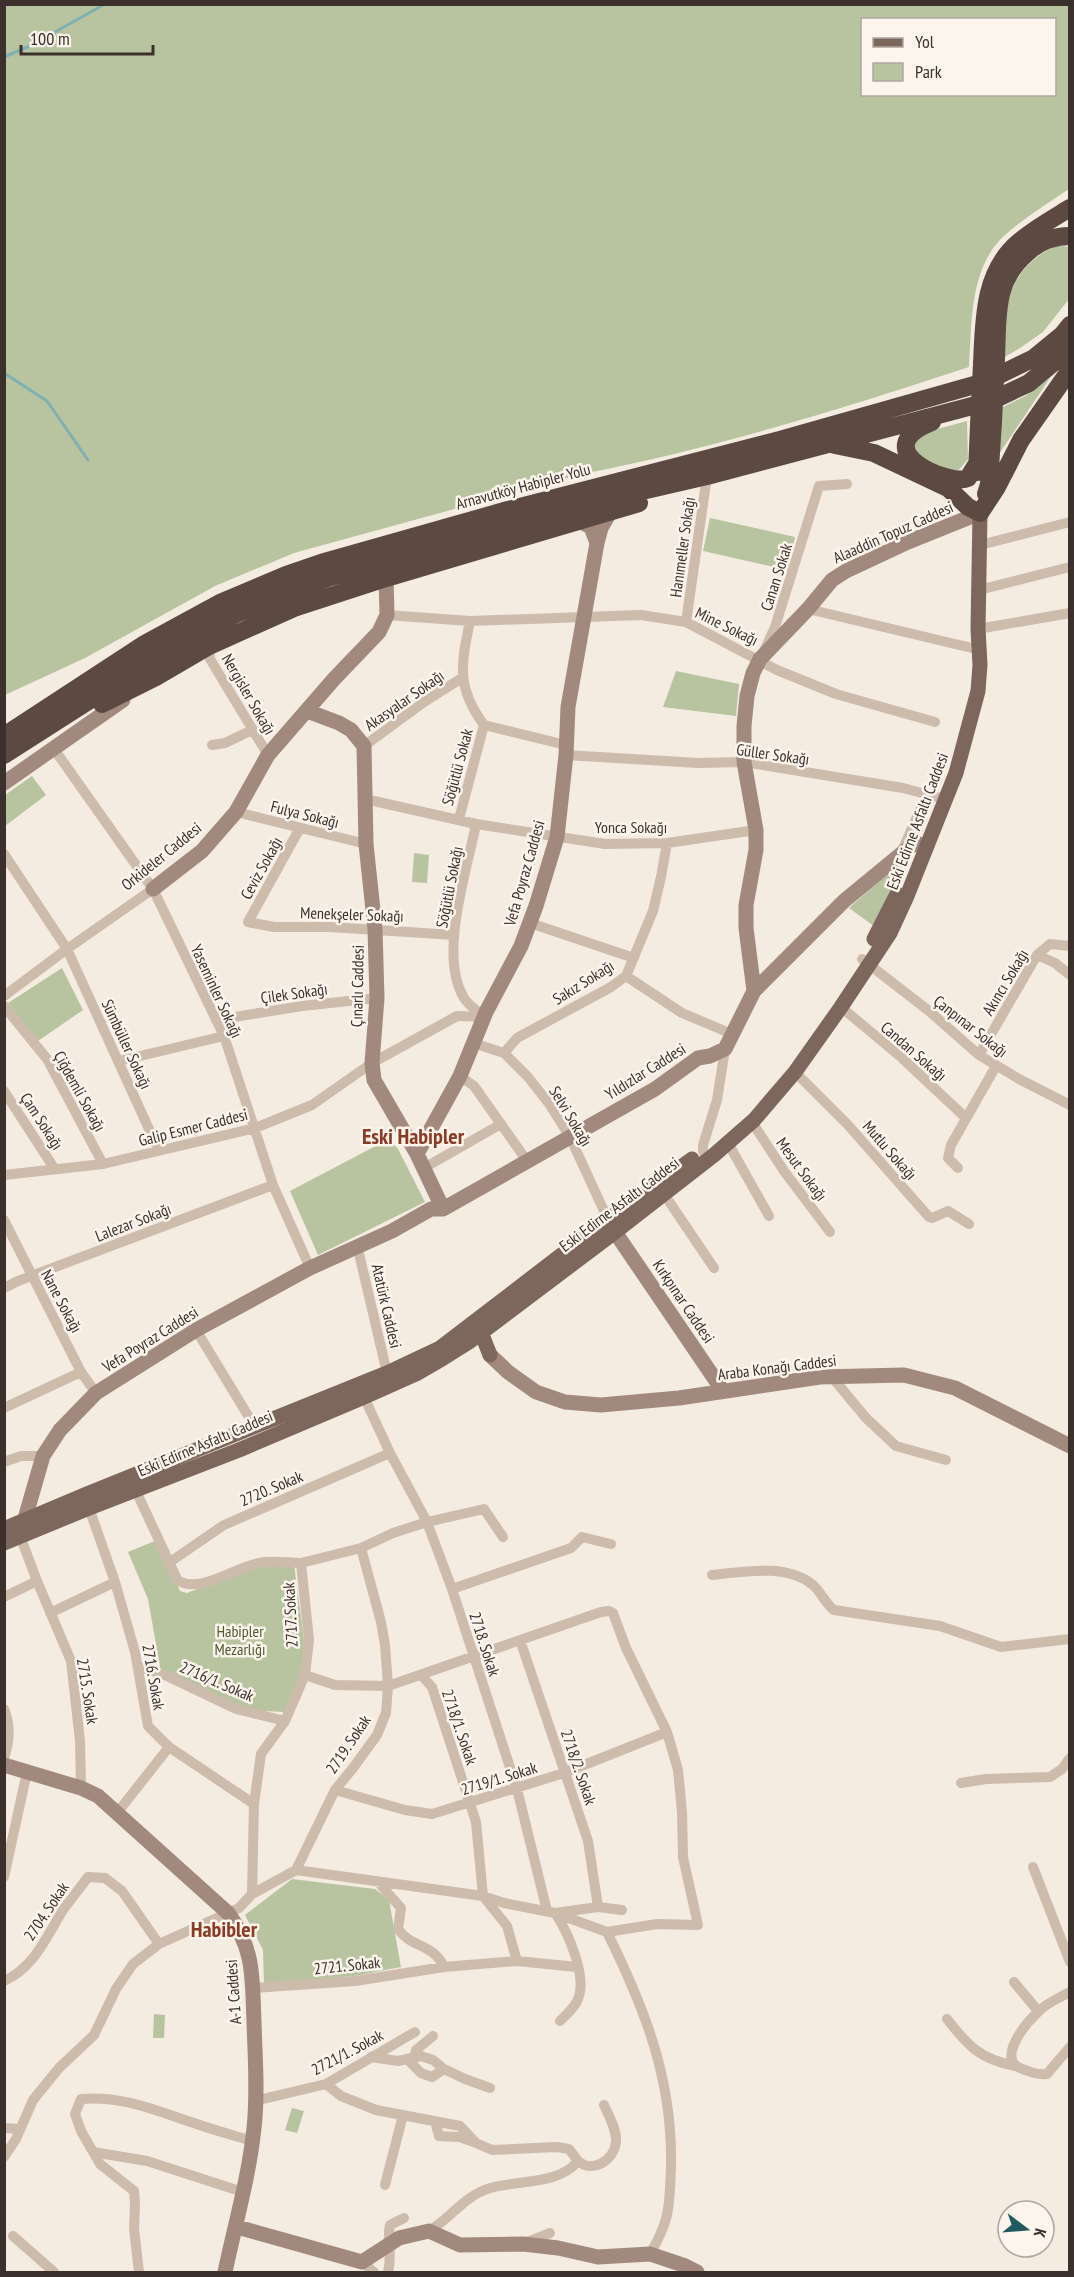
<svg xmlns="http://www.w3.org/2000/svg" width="1074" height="2277" font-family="'PT Sans Narrow',sans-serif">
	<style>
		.green { fill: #b8c4a0; fill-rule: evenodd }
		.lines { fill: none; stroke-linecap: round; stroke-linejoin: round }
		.stream { stroke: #7fb0b2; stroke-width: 3 }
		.street { stroke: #cdbbac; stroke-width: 10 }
		.secondary { stroke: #a18a7d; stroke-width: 15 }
		.primary { stroke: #7d675c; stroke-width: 15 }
		.highway { stroke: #5c4a42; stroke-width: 18 }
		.highway-bridge { stroke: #5c4a42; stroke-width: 18 }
		.labels { text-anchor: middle; stroke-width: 5; stroke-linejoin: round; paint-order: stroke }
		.street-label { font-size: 16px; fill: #3b302b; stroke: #fbf5ee }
		.park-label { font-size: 16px; fill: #4a5a2e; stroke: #fbf5ee }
		.district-label { font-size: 22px; font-weight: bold; fill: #8c3b22; stroke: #fbf5ee }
	</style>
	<rect width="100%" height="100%" fill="#f4ebe1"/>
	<!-- green -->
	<path class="green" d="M4,5H1069V189C1047,204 1024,218 1005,235C969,267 972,324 969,367C842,409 713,449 582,474L294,553L215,586L85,658L5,695ZM862,20H1054V94H862Z
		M1057,245L1069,247V299L1043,332L1020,348L1003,358C1004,307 1006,270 1057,245Z
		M1050,378L997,457L1001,408L1025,396Z
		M967,421L968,459L958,471L938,467L914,452V440L919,434Z
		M710,518L795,537L788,570L703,551Z
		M676,671L739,684L736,716L663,707Z
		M32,776L46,795L5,826V795Z
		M414,853L429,855L427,883L412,882Z
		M899,864L903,866L889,900L874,926L849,908Z
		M62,968L83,1010L38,1041L8,1003Z
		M389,1139L398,1149L425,1202L318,1255L290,1191Z
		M157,1540L180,1591L187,1593L258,1565L294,1564L304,1640L301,1674L285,1712L245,1710L161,1672L148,1599L128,1552Z
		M292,1879L375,1889L389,1900L401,1967L354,1976L264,1984L263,1950L245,1915Z
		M154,2014L165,2015L164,2038H153Z
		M292,2108L304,2111L297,2133L285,2130Z"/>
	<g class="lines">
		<!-- stream -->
		<path class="stream" d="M4,57L30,46L105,4
			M4,373L47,401L88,460"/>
		<!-- street -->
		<path class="street" d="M980,545L1070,522
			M979,590L1070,567
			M808,609L972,648
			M387,615L470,621L641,615L686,622L777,670L836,694L935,722
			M470,621C461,665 456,687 484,725
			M686,622L707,476
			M978,629L1070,613
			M209,646L210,659L268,755
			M764,651L775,627L819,486L847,484
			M484,725L566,745
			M212,745L225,743L252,730
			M364,746L424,702L462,678
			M54,749L153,889L224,1036L273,1185L310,1268
			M566,755L698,763L744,762L903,788L937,797
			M365,799L476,824L605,844L667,843L756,830
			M236,812L366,844
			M459,819L484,725
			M476,824C467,871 438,955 464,998C468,1005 478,1011 484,1017
			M300,828L248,922L274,927H330L454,935
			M902,851L927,794
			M4,854L67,949L159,1151
			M530,923L634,958
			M1037,955L1055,963L1070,975
			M862,959L929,1011L979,1055L1019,1079L1070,1105
			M626,976L682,1013L732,1034
			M4,996L67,949L153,889
			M4,1006L47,1059L103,1164
			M841,1007L902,1058L966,1118
			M216,1020L302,1006L377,998
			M473,1043L504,1053L528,1077L550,1105L570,1137L610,1224
			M504,1053L517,1038L611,987L626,976L653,911L661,877L667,843
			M979,1055L1037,955L1050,944L1070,946
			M119,1061L224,1036
			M795,1072L848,1125L929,1217L932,1218L948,1211L969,1224
			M460,1076L474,1086L527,1161
			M4,1091L54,1168
			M752,1122L784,1171L830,1232
			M728,1143L769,1216
			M708,1160L703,1151V1145L717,1100L725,1049
			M424,1168L501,1124
			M958,1168L948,1158L951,1145L996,1066
			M4,1175L103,1164L255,1128L312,1105L372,1063L457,1016L484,1017
			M664,1194L714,1268
			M4,1220L81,1372L96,1393
			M357,1245L387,1373
			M4,1288L18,1281L273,1185
			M196,1330L255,1427
			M832,1377L866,1418L896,1446L946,1460
			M364,1397L390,1453L427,1522L452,1589L517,1789L547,1911
			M4,1408L81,1372
			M4,1462L21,1456H43
			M136,1491L178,1581C203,1593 233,1568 259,1563C272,1560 288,1563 301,1563
			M89,1508L115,1582L135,1652L148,1726L169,1747L254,1804
			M20,1536L37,1581L71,1661L80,1741L81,1788
			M170,1562L224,1525L390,1453
			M712,1575C743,1572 786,1563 813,1585C821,1592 825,1603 834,1610L940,1626L1001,1647L1070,1639
			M452,1589L571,1548L582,1537L611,1544
			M4,1597L37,1581
			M50,1613L115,1582
			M520,1640L588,1841L598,1907
			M138,1666L167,1676L236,1709L285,1721
			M422,1676L432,1687L476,1822L483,1896L507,1926L517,1961
			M4,1709C11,1726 10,1741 4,1758
			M961,1783L986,1779L1050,1777L1062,1769L1070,1758
			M335,1790L405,1810L432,1814L564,1773L667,1732
			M117,1813L169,1747
			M1033,1867L1070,1962
			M296,1870L483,1896L504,1903L555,1913L607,1932L657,1924L698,1925L683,1857L682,1812L678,1770L667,1732L626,1648L613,1613L609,1611L601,1612L388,1686L335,1685L305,1675
			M4,1877L27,1772
			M378,1882L401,1908L398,1929C411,1948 433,1943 444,1967
			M252,1894L254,1804L261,1754L285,1721L305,1675L309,1640L301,1563L361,1548L393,1533L427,1522L484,1509L503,1537
			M607,1932C645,2009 673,2080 671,2167C669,2207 671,2218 650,2254
			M4,1981C34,1968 47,1936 63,1910C71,1899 80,1888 88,1877L105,1878L122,1891L159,1944
			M1014,1982L1038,2011
			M253,1988L355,1981L444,1967L517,1961L577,1967
			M1070,1992C1059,1998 1046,2003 1038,2012C1026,2023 997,2058 1020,2068C1030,2072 1037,2075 1047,2074L1070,2047
			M947,2019C969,2047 980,2059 1015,2066
			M560,2021C565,2016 572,2010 576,2003C590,1981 568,1932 555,1913L598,1907L622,1910
			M371,2057L398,2061L421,2056L433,2060L444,2069L465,2079L490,2088
			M414,2059L416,2050L433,2036
			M408,2060L421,2073L432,2077L444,2069
			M326,2084L341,2096L376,2110L460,2126L476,2143L492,2150L557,2147L569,2149L578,2161C559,2185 518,2180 490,2188C464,2196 451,2218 429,2231
			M255,2101L326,2084L415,2032
			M435,2121L439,2136L459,2137L474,2142
			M4,2128L20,2129
			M93,2152L147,2161L243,2192
			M4,2157L16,2139L33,2100L59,2068L94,2035L116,1989L133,1964L159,1944L239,1908L252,1894L296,1870L335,1790L353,1768L377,1735L386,1713L388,1686L385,1645L381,1622L361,1548
			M578,2161C593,2174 614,2160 616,2142C617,2130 609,2116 604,2105
			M385,2185L403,2115
			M13,2236L54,2272
			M525,2243L550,2233
			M362,2262L374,2272
			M139,2272L134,2229L135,2204L134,2191L100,2164L81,2131L75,2114L81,2099C121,2095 157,2111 194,2123C213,2130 233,2135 252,2141
			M388,2272C393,2253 386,2242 390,2225L404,2218"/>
		<!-- secondary -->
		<path class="secondary" d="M579,521L591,527L597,543L601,528L611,511
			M307,711L339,723L351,730L364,746L366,844L375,929L377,998L372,1063L374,1080L417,1154L443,1209
			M4,783L123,700
			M153,889L202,851L236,812L268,755L334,679L379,632L387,615L386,578
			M754,991L746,928V905L756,850V830L744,762V726L747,696L753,673L760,659L808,609L832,580L846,571L908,542L980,513
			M417,1154L460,1076L486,1012L521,946L536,906L557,837L566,755L568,707L597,543
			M615,1232L723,1391
			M490,1355L508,1372L536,1392L565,1402L601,1405L679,1398L820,1377L904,1375L955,1388L1070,1446
			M24,1522L43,1456L60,1430L96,1393L196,1330L310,1268L392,1231L431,1209H443L655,1089L698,1058L710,1056L725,1049L754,991L844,901L912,845L919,844L926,847
			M4,1765L81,1788L98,1796L228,1913C255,1950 252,1978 254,2022C255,2057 258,2093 254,2128C249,2177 235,2224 225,2272
			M237,2227L362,2262L399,2238L429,2231L460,2245L523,2244L558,2248L598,2257L650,2254L683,2265L697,2272"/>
		<!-- primary -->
		<path class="primary" d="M874,939L897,894
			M474,1328L481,1332L490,1355
			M4,1529L87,1494L387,1373L440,1348L607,1220L692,1159
			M4,1543L89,1508L239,1450L364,1397L416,1374L442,1359L469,1342L615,1232L714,1155L754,1120L795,1072L841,1007L890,933L907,896L956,773L978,691L980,665L978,629L980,513"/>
		<!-- highway -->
		<path class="highway" d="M996,358C998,317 993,281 1028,252C1040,241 1053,236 1070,236
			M982,364C984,321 983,272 1019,242C1034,229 1052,219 1070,208
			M932,422C863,450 950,487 968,478L978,462
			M835,445L874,453L948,488L968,507L980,513
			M977,472L979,425
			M986,494L989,484L993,422
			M980,513L997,487L1021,440L1070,370
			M102,704L156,677L209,646L294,608L386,578L639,503
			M4,736L143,645L222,602L286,575L321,563L508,510L780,440L985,382L1034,358L1062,335L1070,325
			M4,755L184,640L236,614L294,590L330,577L616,497L707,476L991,401L1029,383L1070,349"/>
		<!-- highway-bridge -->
		<path class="highway-bridge" d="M993,422L996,358
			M979,425L982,364"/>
	</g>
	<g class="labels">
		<!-- street labels -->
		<g class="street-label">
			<text transform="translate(523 486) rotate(-15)" y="6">Arnavutköy Habipler Yolu</text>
			<text transform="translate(893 532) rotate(-24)" y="6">Alaaddin Topuz Caddesi</text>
			<text transform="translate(682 547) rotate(-82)" y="6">Hanımeller Sokağı</text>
			<text transform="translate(776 577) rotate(-72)" y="6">Canan Sokak</text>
			<text transform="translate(727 626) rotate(26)" y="6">Mine Sokağı</text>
			<text transform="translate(249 694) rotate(60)" y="6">Nergisler Sokağı</text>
			<text transform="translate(404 700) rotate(-35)" y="6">Akasyalar Sokağı</text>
			<text transform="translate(773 754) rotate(8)" y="6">Güller Sokağı</text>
			<text transform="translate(457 767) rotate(-75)" y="6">Söğütlü Sokak</text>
			<text transform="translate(305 814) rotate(14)" y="6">Fulya Sokağı</text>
			<text transform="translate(917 821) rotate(-69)" y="6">Eski Edirne Asfaltı Caddesi</text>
			<text x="631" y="833">Yonca Sokağı</text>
			<text transform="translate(161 856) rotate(-39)" y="6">Orkideler Caddesi</text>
			<text transform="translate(261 868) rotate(-61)" y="6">Ceviz Sokağı</text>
			<text transform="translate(524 873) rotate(-74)" y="6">Vefa Poyraz Caddesi</text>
			<text transform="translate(449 887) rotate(-79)" y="6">Söğütlü Sokağı</text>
			<text transform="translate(352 914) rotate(2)" y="6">Menekşeler Sokağı</text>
			<text transform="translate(583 982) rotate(-32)" y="6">Sakız Sokağı</text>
			<text transform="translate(1005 982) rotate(-59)" y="6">Akıncı Sokağı</text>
			<text transform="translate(357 986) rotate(-89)" y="6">Çınarlı Caddesi</text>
			<text transform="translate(217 991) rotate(65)" y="6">Yaseminler Sokağı</text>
			<text transform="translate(294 993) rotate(-8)" y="6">Çilek Sokağı</text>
			<text transform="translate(971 1026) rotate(38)" y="6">Çanpınar Sokağı</text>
			<text transform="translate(127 1044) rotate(65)" y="6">Sümbüller Sokağı</text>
			<text transform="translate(914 1051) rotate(41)" y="6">Candan Sokağı</text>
			<text transform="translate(645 1071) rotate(-32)" y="6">Yıldızlar Caddesi</text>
			<text transform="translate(80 1091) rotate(61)" y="6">Çiğdemli Sokağı</text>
			<text transform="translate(571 1116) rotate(59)" y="6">Selvi Sokağı</text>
			<text transform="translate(42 1121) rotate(57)" y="6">Çam Sokağı</text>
			<text transform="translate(193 1127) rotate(-14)" y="6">Galip Esmer Caddesi</text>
			<text transform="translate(890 1150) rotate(49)" y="6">Mutlu Sokağı</text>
			<text transform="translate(802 1169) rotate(54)" y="6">Mesut Sokağı</text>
			<text transform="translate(619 1204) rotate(-37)" y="6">Eski Edirne Asfaltı Caddesi</text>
			<text transform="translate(133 1222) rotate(-21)" y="6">Lalezar Sokağı</text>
			<text transform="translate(62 1301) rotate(62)" y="6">Nane Sokağı</text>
			<text transform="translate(684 1301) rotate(56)" y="6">Kırkpınar Caddesi</text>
			<text transform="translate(387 1306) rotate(77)" y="6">Atatürk Caddesi</text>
			<text transform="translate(150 1339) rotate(-32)" y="6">Vefa Poyraz Caddesi</text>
			<text transform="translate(777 1367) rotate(-7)" y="6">Araba Konağı Caddesi</text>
			<text transform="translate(205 1443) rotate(-23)" y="6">Eski Edirne Asfaltı Caddesi</text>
			<text transform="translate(271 1488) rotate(-23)" y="6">2720. Sokak</text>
			<text transform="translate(290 1615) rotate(-93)" y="6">2717. Sokak</text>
			<text transform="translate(485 1644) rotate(72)" y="6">2718. Sokak</text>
			<text transform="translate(154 1677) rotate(80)" y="6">2716. Sokak</text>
			<text transform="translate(217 1681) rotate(23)" y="6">2716/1. Sokak</text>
			<text transform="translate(88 1691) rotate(81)" y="6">2715. Sokak</text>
			<text transform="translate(460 1727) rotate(71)" y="6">2718/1. Sokak</text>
			<text transform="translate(348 1744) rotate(-56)" y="6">2719. Sokak</text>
			<text transform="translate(579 1767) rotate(71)" y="6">2718/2. Sokak</text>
			<text transform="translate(499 1778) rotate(-17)" y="6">2719/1. Sokak</text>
			<text transform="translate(46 1911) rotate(-56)" y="6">2704. Sokak</text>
			<text transform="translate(347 1965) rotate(-6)" y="6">2721. Sokak</text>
			<text transform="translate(233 1992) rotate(-94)" y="6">A-1 Caddesi</text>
			<text transform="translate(347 2052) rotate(-28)" y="6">2721/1. Sokak</text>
		</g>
		<!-- park labels -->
		<g class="park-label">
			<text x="240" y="1637">Habipler<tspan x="240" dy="18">Mezarlığı</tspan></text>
		</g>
		<!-- district labels -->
		<g class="district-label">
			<text x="413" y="1144">Eski Habipler</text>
			<text x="224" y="1937">Habibler</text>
		</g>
	</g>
	<!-- border -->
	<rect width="1074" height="2277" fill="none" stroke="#3b302b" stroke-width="12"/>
	<!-- legend -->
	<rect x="861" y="18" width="195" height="78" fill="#fbf5ee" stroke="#aea6a0" stroke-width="1.5"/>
	<rect x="873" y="38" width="30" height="9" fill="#7d675c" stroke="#aea6a0" stroke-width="1.5"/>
	<text x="915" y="48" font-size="18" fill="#3b302b">Yol</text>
	<rect x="873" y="63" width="30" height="18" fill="#b8c4a0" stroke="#aea6a0" stroke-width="1.5"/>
	<text x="915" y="78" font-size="18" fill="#3b302b">Park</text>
	<!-- north arrow -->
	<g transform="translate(1026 2229) rotate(106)"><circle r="28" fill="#fbf5ee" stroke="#aea6a0" stroke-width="1.5"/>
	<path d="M0-4.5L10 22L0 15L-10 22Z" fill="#1f5a5e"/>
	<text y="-9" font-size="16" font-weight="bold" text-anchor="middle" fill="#3b302b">K</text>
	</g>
	<!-- scale -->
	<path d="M21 45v9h132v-9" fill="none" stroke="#3b302b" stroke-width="3"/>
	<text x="30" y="45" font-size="18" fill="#3b302b" stroke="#fbf5ee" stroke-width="4.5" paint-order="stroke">100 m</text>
</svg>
